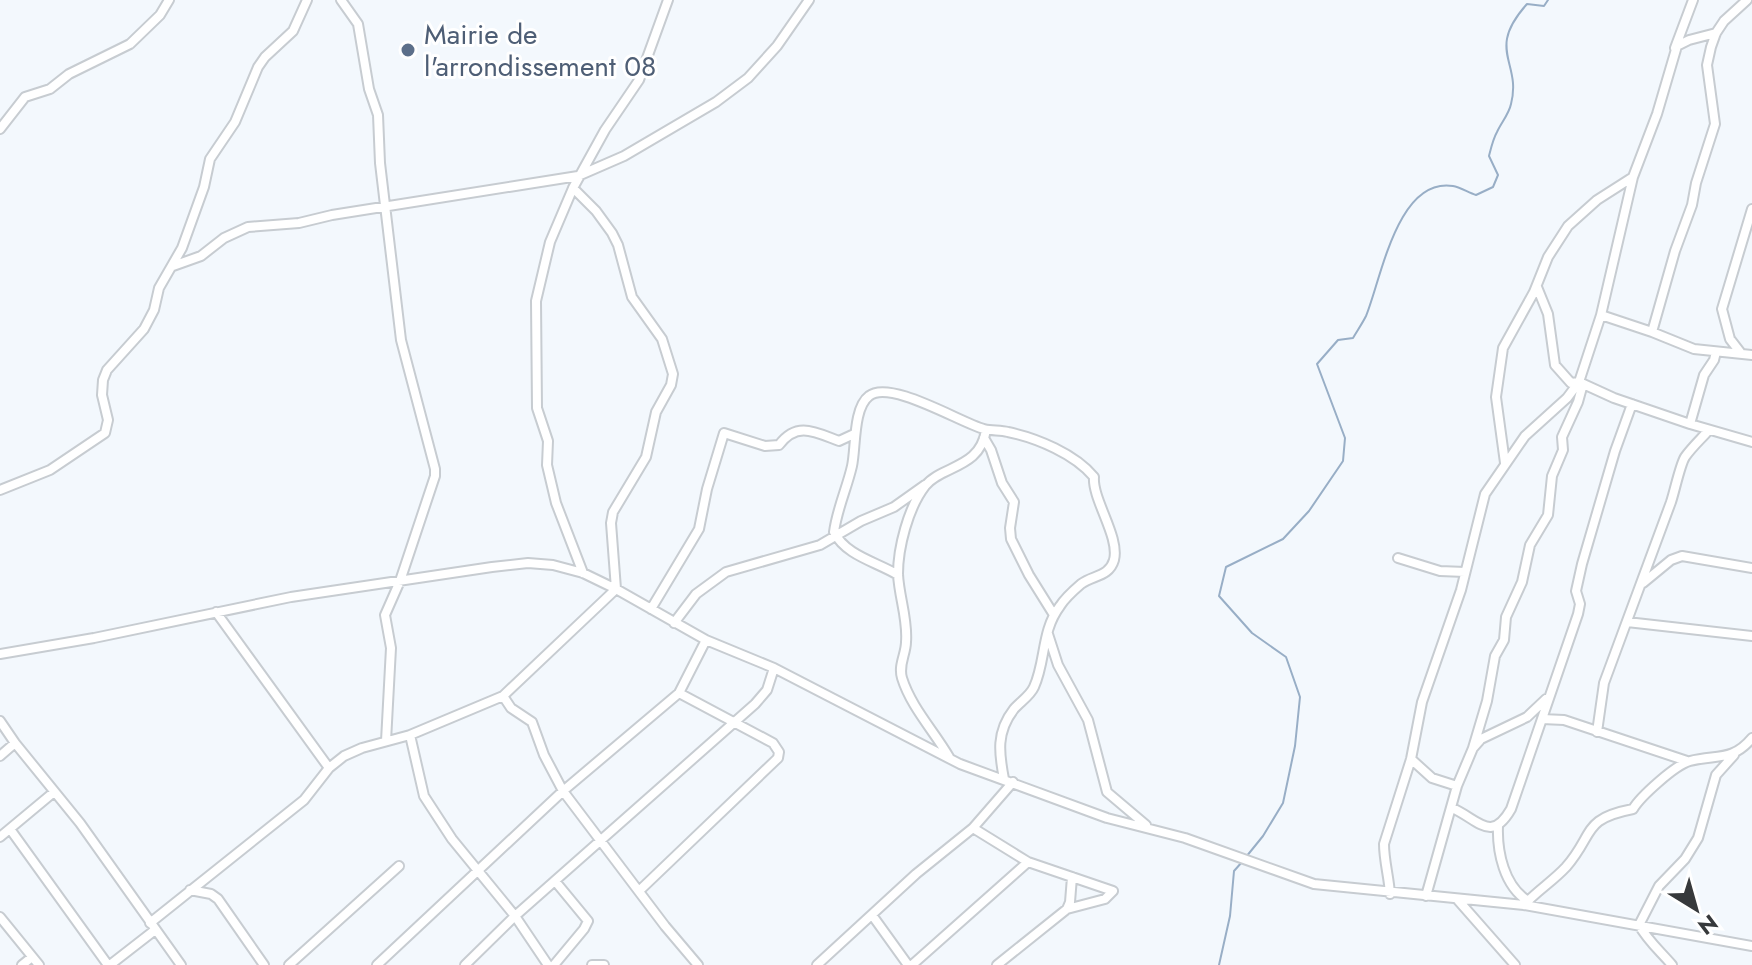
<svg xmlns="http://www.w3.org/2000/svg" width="1752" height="965" font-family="Jost,sans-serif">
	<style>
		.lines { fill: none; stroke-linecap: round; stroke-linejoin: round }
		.stream { stroke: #98aec6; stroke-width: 2 }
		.street-casing { stroke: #c7ccd1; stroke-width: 12 }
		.street { stroke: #fff; stroke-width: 8 }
		.service-dot { fill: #5c6f8a; stroke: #fff; stroke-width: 3 }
		.labels { text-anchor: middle; stroke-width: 6; stroke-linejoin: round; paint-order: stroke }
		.service-label { font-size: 28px; fill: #4e5e75; stroke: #fff; text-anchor: start }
	</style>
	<rect width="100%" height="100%" fill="#f3f8fd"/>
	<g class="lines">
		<!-- stream -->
		<path class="stream" d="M1246,857L1263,836L1283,803L1295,746L1300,697L1286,657L1252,633L1219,596L1226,567L1283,539L1309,511L1343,461L1345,438L1317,364L1338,340L1353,338C1357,331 1362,324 1366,316C1381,280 1397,177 1453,186C1460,187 1469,193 1476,195L1493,187L1498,175L1489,156C1491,148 1493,139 1497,132C1501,123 1509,114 1511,104C1522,61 1485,51 1527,4L1544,6L1548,0
			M1219,965L1230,916L1234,871L1242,862"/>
		<defs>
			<path id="street" d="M341,0L358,24L369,89L378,115L380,163L401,340L435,469V476L400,581L385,615L391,648L386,741
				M1675,48L1693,0
				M0,129L25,97L50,89L69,74L130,44L160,15L169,0
				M573,188L596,211L612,233L618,245L632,297L662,339L673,374L671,385L656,412L646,457L613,512L611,523L616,589L503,696L511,708L532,722L544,755L563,791L665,926L698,965
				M173,266L201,256L224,238L248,227L299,223L332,215L578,176L624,156L716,102L748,78L777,46L809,0
				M1537,287L1548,314L1555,365L1571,383L1579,382L1614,398L1690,424L1704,375L1714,360L1716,352
				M1601,315L1633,177
				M1652,332L1694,349L1752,355
				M1740,352L1730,339L1722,309L1752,209
				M1690,424L1752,442
				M984,438L991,450L1002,483L1014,502L1010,528L1011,539L1029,575L1054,615
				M1505,463L1496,397L1503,348L1534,292L1548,257L1568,226L1597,200L1633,177L1657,114L1677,46L1689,40L1716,33
				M0,490L50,470L105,433L108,420L102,395L103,380L107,370L144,329L154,310L159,288L182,248L204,187L210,159L235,122L258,67L265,57L293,31L307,0
				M1398,558L1440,571L1465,572
				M583,573L556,503L547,465L548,441L537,408L536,301L550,242L573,188L605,130L639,80L668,0
				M898,575C877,562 846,556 834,532C837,509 847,488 852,466C856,448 853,408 869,396C890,379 961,423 984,429C992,431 1000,430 1008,432C1037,438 1075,454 1094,477C1092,499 1120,537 1114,560C1109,577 1093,575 1081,584C1074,590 1065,598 1060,606C1041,631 1046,661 1034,687C1030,696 1020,702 1014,709C996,732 999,753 1004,779
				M1643,583L1671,560L1682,556L1752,568
				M651,609L699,529L707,489L724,433L765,446L779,445C797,421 815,432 839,441L854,434
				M216,612L329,768
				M1627,622L1752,636
				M674,623L696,594L726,572L820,545L861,521L894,507L925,485
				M1048,634L1058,665L1088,720L1107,792L1146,825
				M0,654L94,638L291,597L492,567L528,563L553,565L583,573L616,589L706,640L774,668L960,764L1107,818L1185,838L1314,884L1524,905L1752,946
				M503,696L410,735L424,796L452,839L515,916L548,965
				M1542,719L1564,720L1687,761
				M0,721L15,743L80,823L181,965
				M1597,732L1604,683L1671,502C1675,490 1680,465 1685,457C1692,447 1701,439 1708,431
				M1473,748L1487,701L1495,656L1504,640L1506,617L1522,582L1530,545L1548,515L1552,476L1563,450L1562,437L1578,402L1583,384
				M0,756L15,743
				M949,757C934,731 911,707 902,678C898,665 906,654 906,642C908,619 899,597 898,574C898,548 908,508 925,486C942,465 980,469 986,430
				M1411,759L1432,778L1457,786L1426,896
				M1457,786L1473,748L1481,739L1527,717L1546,699
				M1452,808C1478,819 1491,844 1511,809L1578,614L1580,604L1576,591L1582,564L1615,451L1632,404
				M1498,826C1497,852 1504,886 1528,901
				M973,828L1028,862L1113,891L1105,899L1067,909
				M10,829L108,965
				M0,837L54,792
				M190,890L211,894L218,899L264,965
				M639,891L778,758L779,752L773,743L679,693
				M1390,894C1389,877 1384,861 1384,844L1411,759L1422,702L1461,590L1485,494L1525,436L1567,398L1579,382L1601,315L1652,332L1675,251L1692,205L1696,183L1715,124L1707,65L1711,47L1716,33L1724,21L1747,0
				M1457,899L1515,965
				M1524,905C1537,891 1553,881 1566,867C1595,834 1581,819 1633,809C1640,797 1675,765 1690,761C1716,754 1732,762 1752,738
				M872,915L908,965
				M0,917L39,965
				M150,923L304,800L329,768L344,756L362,748L410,735
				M22,965L32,957
				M110,965L155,930
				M289,965L399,866
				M377,965L563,791L679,693L706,640
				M465,965L515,916L755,704L767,690L774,668
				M554,965L584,929L588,921L555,881
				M592,965H604
				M817,965L916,874L973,828L1013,782
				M912,965L1028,862
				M997,965L1067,909L1070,902L1072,877
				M1672,965C1660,951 1648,941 1639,925L1659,886L1685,859L1698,838L1716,775L1734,755"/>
		</defs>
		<!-- street casing -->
		<use href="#street" class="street-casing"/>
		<!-- street -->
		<use href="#street" class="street"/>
	</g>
	<!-- markers -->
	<circle class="service-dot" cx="408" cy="50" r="8"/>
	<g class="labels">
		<!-- service labels -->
		<g class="service-label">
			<text x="424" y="44">Mairie de<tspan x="424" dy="32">l'arrondissement 08</tspan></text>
		</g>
	</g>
	<!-- north arrow -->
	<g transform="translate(1696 909) rotate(143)" stroke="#ffffff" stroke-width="6" paint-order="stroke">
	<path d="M0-6L14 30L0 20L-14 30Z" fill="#37393b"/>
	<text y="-12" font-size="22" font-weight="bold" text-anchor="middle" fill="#37393b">N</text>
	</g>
</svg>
